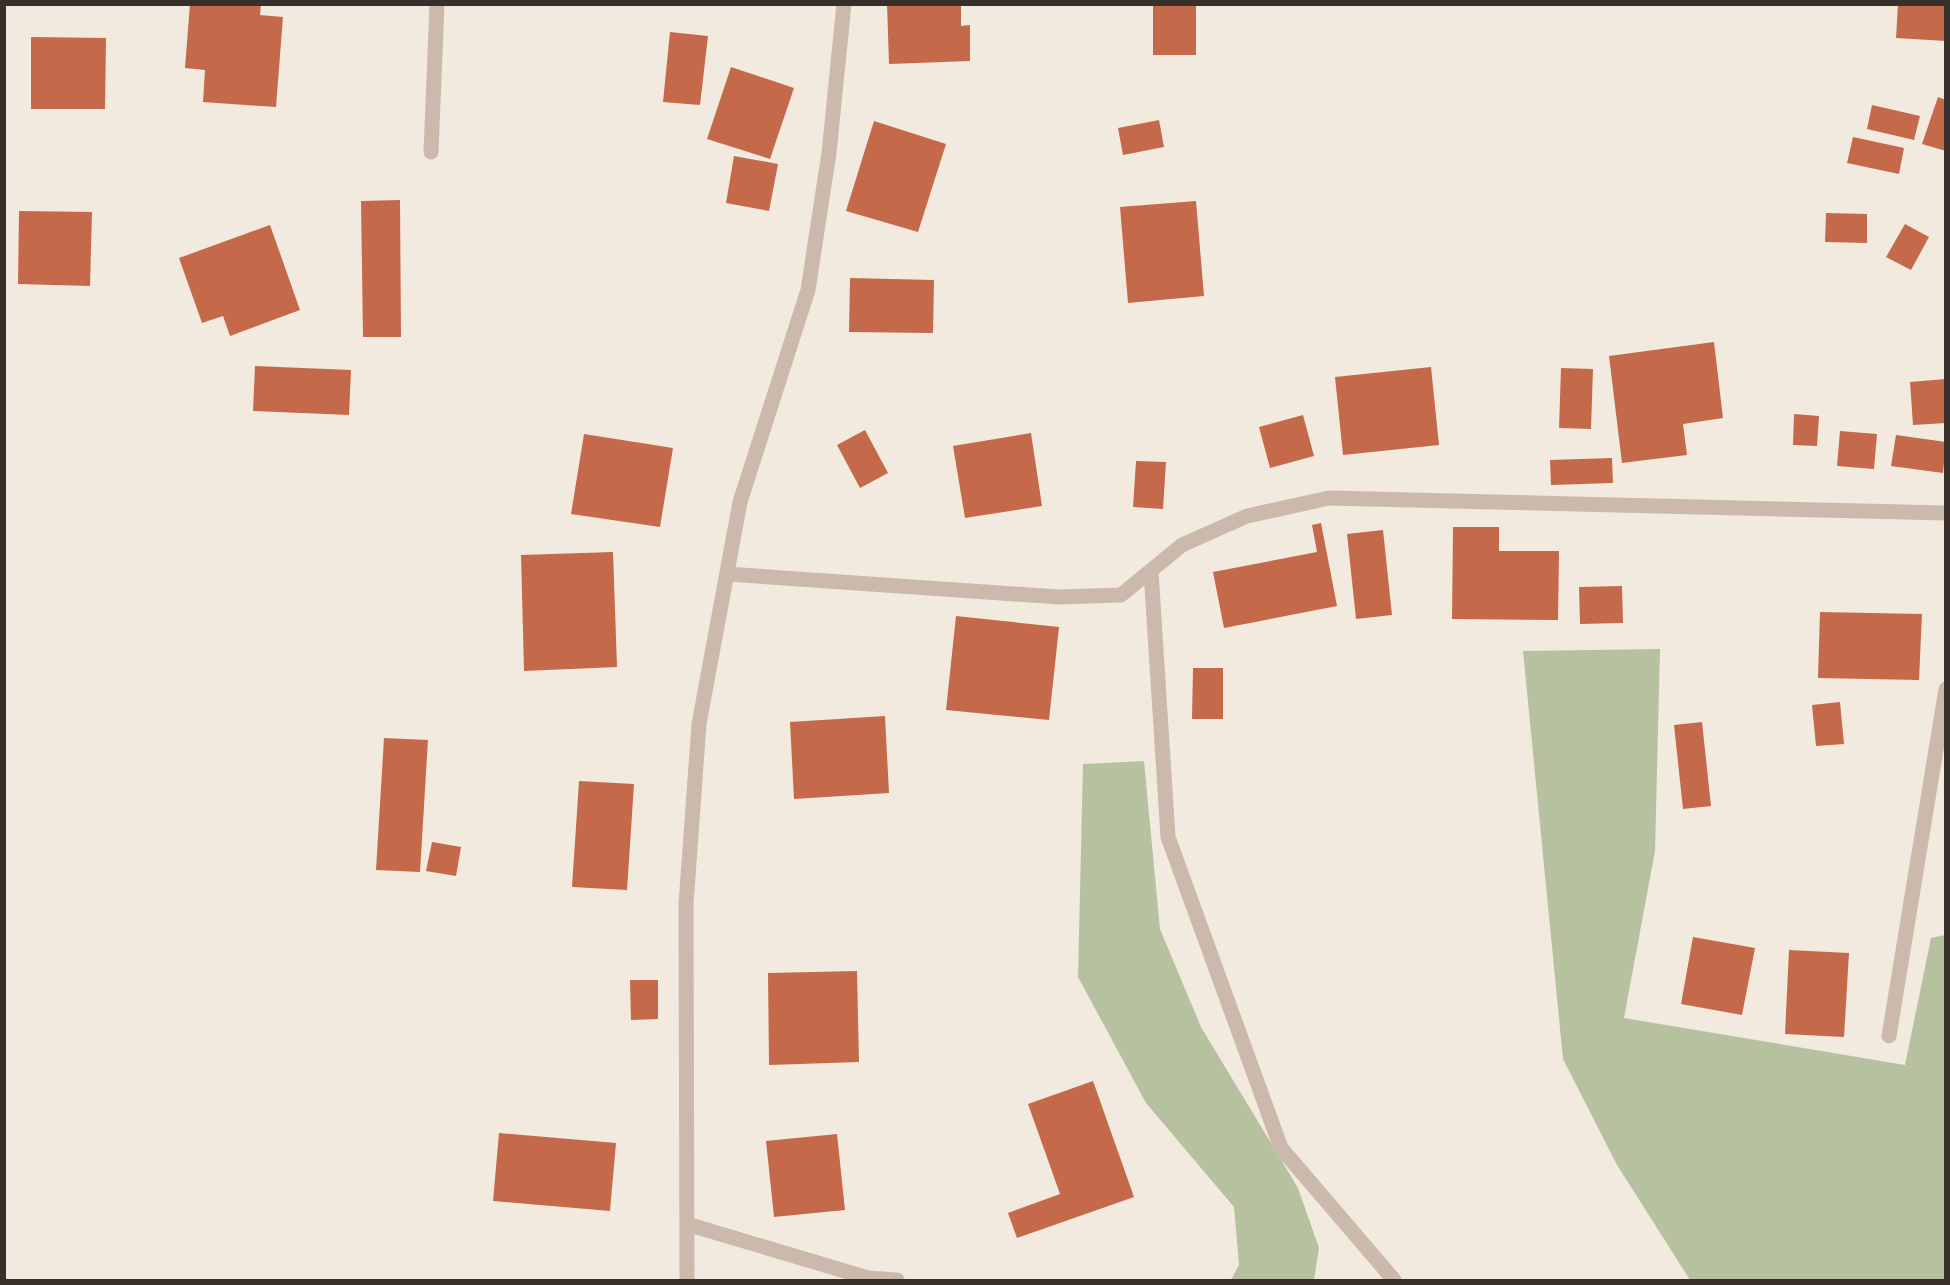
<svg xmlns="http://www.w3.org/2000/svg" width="1950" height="1285" font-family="Signika,sans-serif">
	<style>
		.green { fill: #b6c29f }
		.building { fill: #c5694b }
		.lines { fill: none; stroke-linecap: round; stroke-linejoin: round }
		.street { stroke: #cbbaab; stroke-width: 15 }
	</style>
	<rect width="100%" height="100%" fill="#f3eadf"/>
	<!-- green -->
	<path class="green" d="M1660,649L1655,851L1624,1018L1905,1065L1931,938L1945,935V1280H1690L1617,1165L1563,1059L1523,651Z
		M1144,761L1160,929L1201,1027L1298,1188L1319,1248L1314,1280H1231L1239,1265L1234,1207L1146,1103L1078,977L1083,764Z"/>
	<!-- building -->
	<path class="building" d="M190,4H261L260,15L283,17L276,107L203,102L205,70L185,68Z
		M887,4H961V26L970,25V61L889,64Z
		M1153,4H1196V55H1153Z
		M1898,4H1946V41L1896,38Z
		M670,32L708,36L700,105L663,102Z
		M31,37L106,38L105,109H31Z
		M731,67L794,88L770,159L707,139Z
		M1938,97L1946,100V151L1922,144Z
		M1872,105L1920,116L1914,140L1867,129Z
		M1159,120L1164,147L1123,155L1118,128Z
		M874,121L946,144L918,232L846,211Z
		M1853,137L1904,148L1899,174L1847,163Z
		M734,156L778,164L769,211L726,203Z
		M400,200L401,337H363L361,201Z
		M1196,201L1204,296L1128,303L1120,207Z
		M19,211L92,212L90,286L18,284Z
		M1826,213L1867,214V243L1825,242Z
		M1905,224L1929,237L1911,270L1886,257Z
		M270,225L300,310L230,336L223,316L202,323L179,258Z
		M850,278L934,280L933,333L849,332Z
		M1714,342L1723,418L1683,424L1687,455L1622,463L1609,356Z
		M255,366L351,370L349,415L253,411Z
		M1431,367L1439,445L1343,455L1335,377Z
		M1561,368L1593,369L1591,429L1559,428Z
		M1946,379V423L1913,425L1910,382Z
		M1794,414L1819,416L1817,446L1793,445Z
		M1303,415L1314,456L1270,468L1259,427Z
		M865,430L888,473L860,488L837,445Z
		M1840,431L1877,434L1874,469L1837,466Z
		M1031,433L1042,506L965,518L953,446Z
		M584,434L673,448L660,527L571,514Z
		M1896,435L1946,442L1943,473L1891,466Z
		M1612,458L1613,483L1551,485L1550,460Z
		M1136,461L1166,462L1163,509L1133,507Z
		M1321,523L1337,606L1224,628L1213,572L1317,552L1312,525Z
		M1453,527H1499V551H1559L1558,620L1452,619Z
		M1383,530L1392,615L1356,619L1347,534Z
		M613,552L617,667L524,671L521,555Z
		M1622,586L1623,623L1580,624L1579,587Z
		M1820,612L1922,614L1919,680L1818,678Z
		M956,616L1059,627L1049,720L946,710Z
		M1193,668H1223V719H1192Z
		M1840,702L1844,744L1816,746L1812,705Z
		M885,716L889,793L794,799L790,722Z
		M1702,722L1711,806L1683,809L1674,725Z
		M384,738L428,740L420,872L376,870Z
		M579,781L634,784L627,890L572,887Z
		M432,842L461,847L456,876L426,871Z
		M1693,937L1755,948L1742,1015L1681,1004Z
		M1789,950L1849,953L1844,1037L1785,1034Z
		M857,971L859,1062L769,1065L768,973Z
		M630,980H658V1019L631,1020Z
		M1093,1081L1134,1197L1017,1238L1008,1213L1060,1194L1028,1104Z
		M499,1133L616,1143L610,1211L493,1201Z
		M837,1134L845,1210L774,1217L766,1141Z"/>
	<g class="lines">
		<!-- street -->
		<path class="street" d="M431,152L437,4
			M1151,571L1168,837L1281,1148L1394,1280
			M727,574L1059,597L1121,595L1182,545L1247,516L1329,498L1946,513
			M1889,1036L1946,689
			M687,1224L868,1278L897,1280
			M687,1280L686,904L699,724L740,502L808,290L829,153L844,4"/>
	</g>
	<!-- border -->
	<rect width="1950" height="1285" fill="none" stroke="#392f2a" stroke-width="12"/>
</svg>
